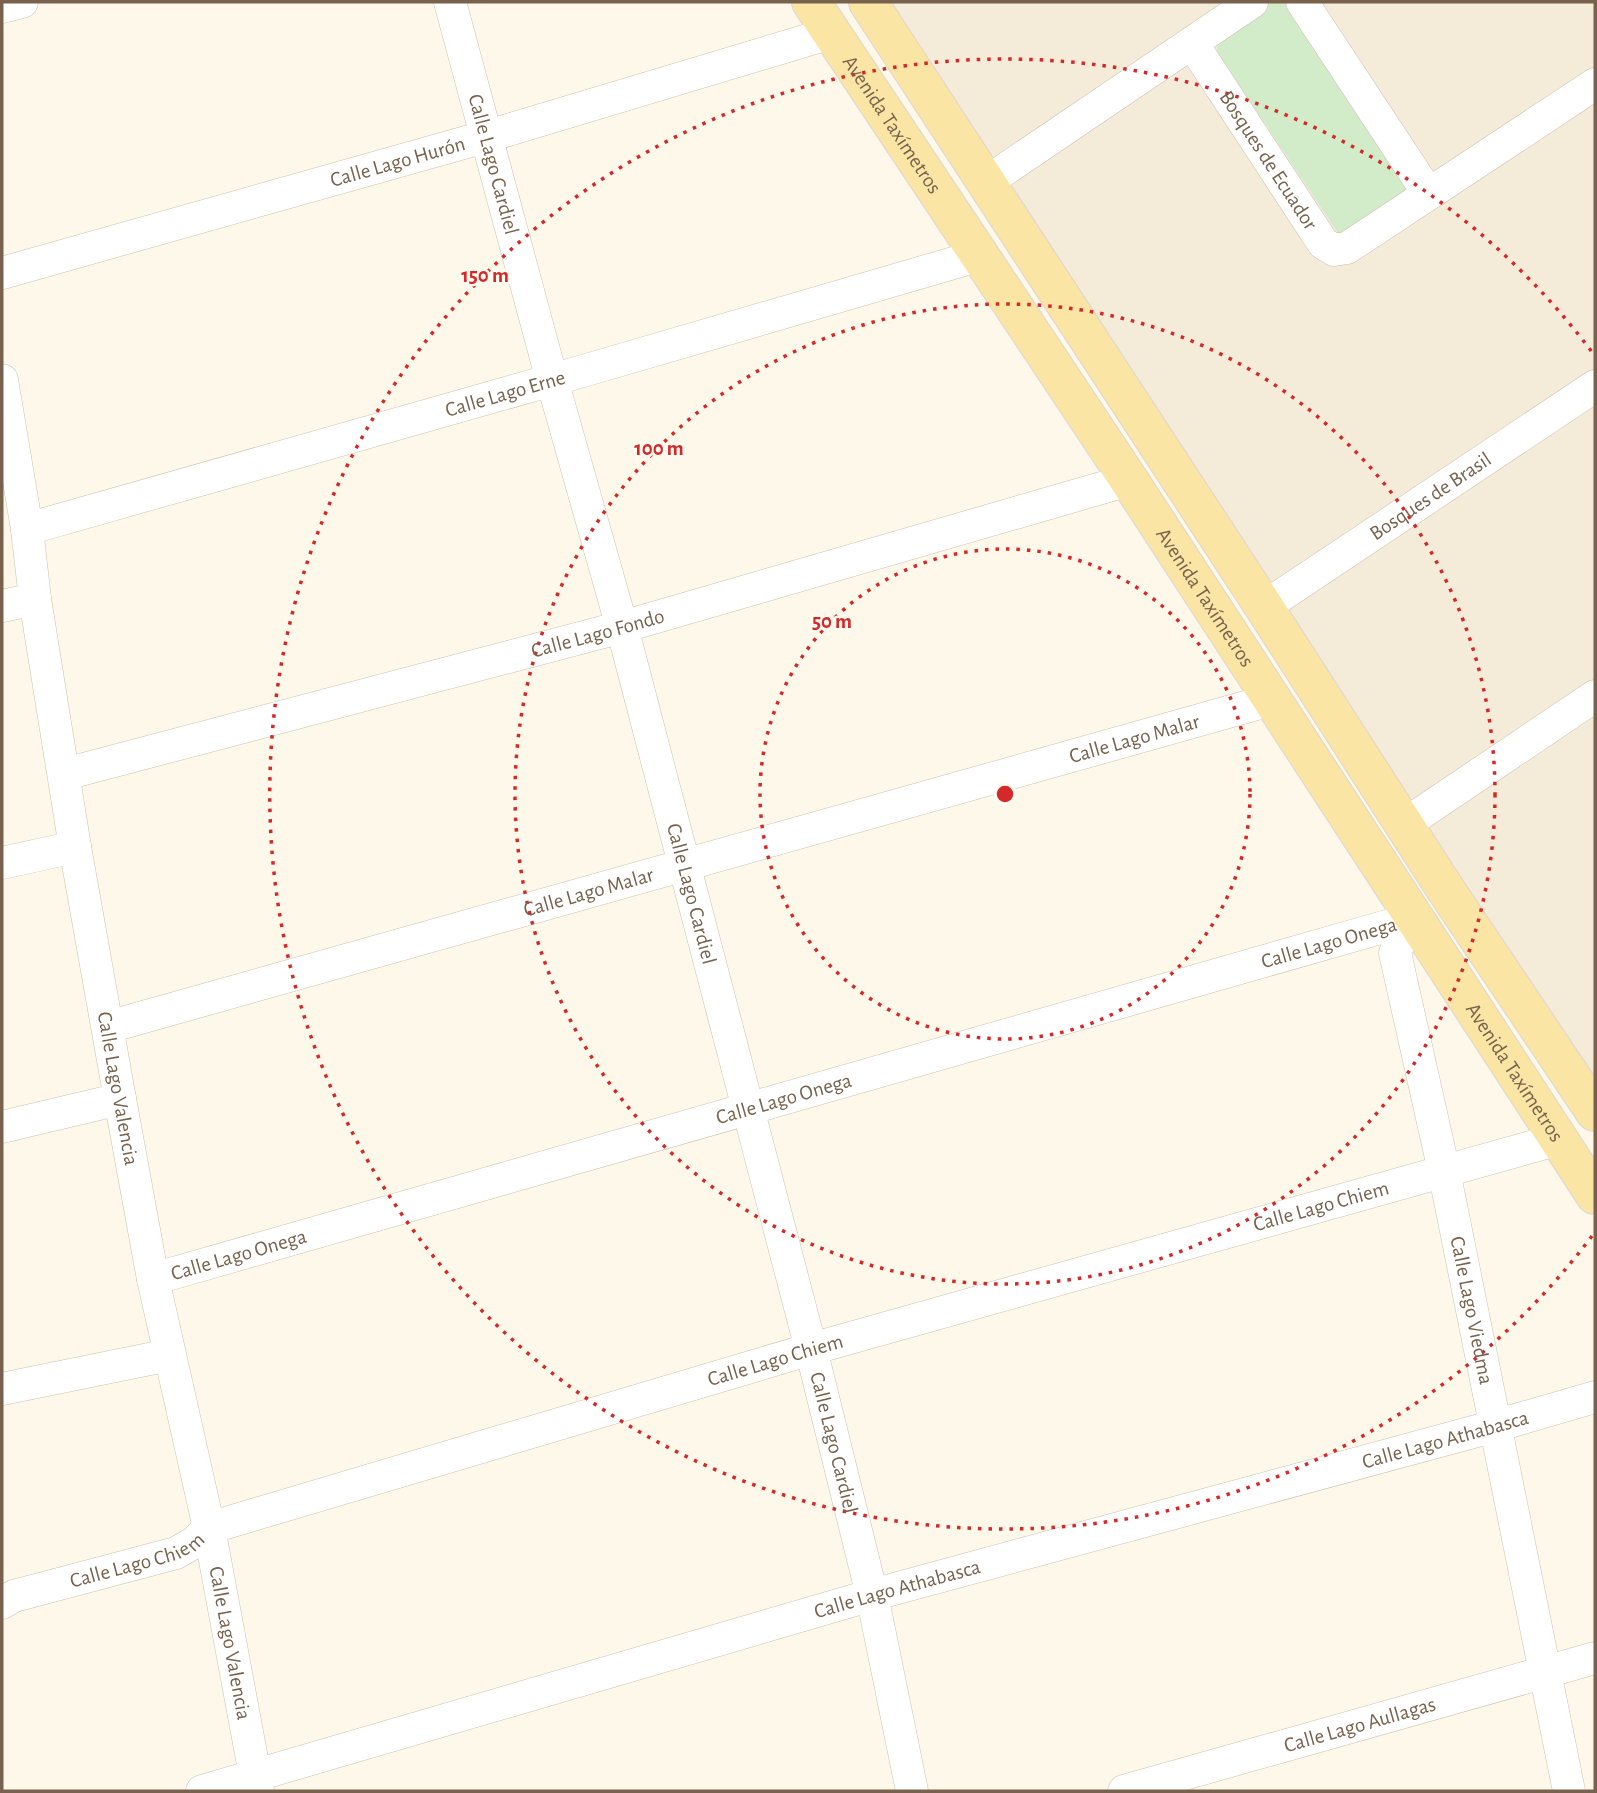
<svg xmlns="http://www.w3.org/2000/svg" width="1597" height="1793" font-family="'Alegreya Sans',sans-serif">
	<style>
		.residential { fill: #f4ebd9 }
		.green { fill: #d2ebc8 }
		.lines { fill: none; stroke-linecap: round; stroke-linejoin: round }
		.minor-casing { stroke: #cfc1af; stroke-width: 33 }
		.major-casing { stroke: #dcd6d1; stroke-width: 40 }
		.minor { stroke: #fff; stroke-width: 32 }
		.major { stroke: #fae5a4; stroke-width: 38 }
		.ring { fill: none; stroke: #d62828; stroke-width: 3.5; stroke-dasharray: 3.5 7 }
		.labels { text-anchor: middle; stroke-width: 5; stroke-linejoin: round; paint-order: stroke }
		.street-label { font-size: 21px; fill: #78624d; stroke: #fffbf1 }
		.centre { fill: #d62828; stroke: #fffbf1; stroke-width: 3.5 }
		.ring-label { font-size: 21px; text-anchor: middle; font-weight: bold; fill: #d62828; stroke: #fffbf1; stroke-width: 5; stroke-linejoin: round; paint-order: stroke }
	</style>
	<rect width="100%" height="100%" fill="#fdf8ea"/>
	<!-- residential -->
	<path class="residential" d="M876,2H1595V1116Z"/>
	<!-- green -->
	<path class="green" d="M1258,2H1287L1409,178L1406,195L1342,239L1217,52L1218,30Z"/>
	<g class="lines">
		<defs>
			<g id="minor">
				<path id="s1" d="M450,2L552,380L622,627L811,1349L872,1595L912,1791"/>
				<path d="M1302,2L1428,193"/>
				<path d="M2,7L22,2"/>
				<path id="s2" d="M1192,43L1323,243L1334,250L1347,248L1595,84"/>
				<path d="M985,183L1252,2"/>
				<path id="s3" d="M2,273L488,136L831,33"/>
				<path id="s4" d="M2,380L27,529L35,599L75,847L120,1099L153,1279L209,1528L258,1791"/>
				<path id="s5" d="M27,529L552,380L981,255"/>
				<path d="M2,606L35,599"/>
				<path id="s6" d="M1264,607L1595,386"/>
				<path id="s7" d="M65,774L622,627L1129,480"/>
				<path d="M1403,822L1420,814L1595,696"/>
				<path d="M2,863L75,847"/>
				<path id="s8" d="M1415,918L1402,936L1395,953L1444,1171L1569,1791"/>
				<path id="s9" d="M108,1027L1271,700"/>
				<path d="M2,1127L120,1099"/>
				<path id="s10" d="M153,1279L1415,918"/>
				<path d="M2,1389L169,1355"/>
				<path id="s11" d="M2,1603L14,1596L176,1553L195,1542L209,1528L811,1349L1559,1139"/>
				<path id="s12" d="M202,1791L872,1595L1495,1426L1595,1397"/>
				<path id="s13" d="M1124,1791L1595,1658"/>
			</g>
			<g id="major">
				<path id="s14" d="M811,2L1129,480L1595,1195"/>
				<path d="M868,2L1264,607L1444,887L1595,1112"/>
			</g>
		</defs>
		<!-- minor casing -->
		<use href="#minor" class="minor-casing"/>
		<!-- major casing -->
		<use href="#major" class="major-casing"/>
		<!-- minor -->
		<use href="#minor" class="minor"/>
		<!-- major -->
		<use href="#major" class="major"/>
	</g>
	<!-- distance rings -->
	<g class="ring">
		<circle cx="1005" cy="794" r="245"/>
		<circle cx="1005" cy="794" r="490"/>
		<path d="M1592 1236A735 735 0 1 1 1592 352"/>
	</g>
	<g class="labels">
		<!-- street labels -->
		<g class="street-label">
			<text dy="7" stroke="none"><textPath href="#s14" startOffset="147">Avenida Taxímetros</textPath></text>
			<text dy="7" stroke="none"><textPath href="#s2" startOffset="140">Bosques de Ecuador</textPath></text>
			<text dy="7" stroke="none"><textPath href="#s3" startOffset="411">Calle Lago Hurón</textPath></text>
			<text dy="7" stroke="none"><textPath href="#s1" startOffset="168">Calle Lago Cardiel</textPath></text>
			<text dy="7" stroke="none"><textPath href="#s5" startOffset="497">Calle Lago Erne</textPath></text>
			<text dy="7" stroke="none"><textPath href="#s6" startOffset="200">Bosques de Brasil</textPath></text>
			<text dy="7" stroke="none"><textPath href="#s14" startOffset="714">Avenida Taxímetros</textPath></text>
			<text dy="7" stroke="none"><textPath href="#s7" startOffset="551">Calle Lago Fondo</textPath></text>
			<text dy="7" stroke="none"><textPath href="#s9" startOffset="1066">Calle Lago Malar</textPath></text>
			<text dy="7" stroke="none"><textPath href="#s9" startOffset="499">Calle Lago Malar</textPath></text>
			<text dy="7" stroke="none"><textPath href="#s1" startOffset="924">Calle Lago Cardiel</textPath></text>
			<text dy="7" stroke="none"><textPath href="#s10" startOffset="1223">Calle Lago Onega</textPath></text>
			<text dy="7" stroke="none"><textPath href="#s14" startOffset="1281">Avenida Taxímetros</textPath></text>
			<text dy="7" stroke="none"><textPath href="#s4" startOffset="718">Calle Lago Valencia</textPath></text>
			<text dy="7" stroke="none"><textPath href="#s10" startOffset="656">Calle Lago Onega</textPath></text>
			<text dy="7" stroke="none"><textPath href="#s11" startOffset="1381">Calle Lago Chiem</textPath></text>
			<text dy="7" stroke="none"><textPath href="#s10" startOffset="89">Calle Lago Onega</textPath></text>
			<text dy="7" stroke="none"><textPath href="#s8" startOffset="406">Calle Lago Viedma</textPath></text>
			<text dy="7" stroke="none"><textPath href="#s11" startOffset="814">Calle Lago Chiem</textPath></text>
			<text dy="7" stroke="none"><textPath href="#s12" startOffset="1292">Calle Lago Athabasca</textPath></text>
			<text dy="7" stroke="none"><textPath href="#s1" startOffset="1491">Calle Lago Cardiel</textPath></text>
			<text dy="7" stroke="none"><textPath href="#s11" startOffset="142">Calle Lago Chiem</textPath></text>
			<text dy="7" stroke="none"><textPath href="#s12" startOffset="724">Calle Lago Athabasca</textPath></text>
			<text dy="7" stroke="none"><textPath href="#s4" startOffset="1284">Calle Lago Valencia</textPath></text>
			<text dy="7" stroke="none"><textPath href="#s13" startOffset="245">Calle Lago Aullagas</textPath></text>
		</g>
	</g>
	<circle cx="1005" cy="794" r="10" class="centre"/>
	<g class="ring-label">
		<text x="485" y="282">150 m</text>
		<text x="659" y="455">100 m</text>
		<text x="832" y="628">50 m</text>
	</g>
	<!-- border -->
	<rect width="1597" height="1793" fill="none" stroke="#78624d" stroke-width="7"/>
</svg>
